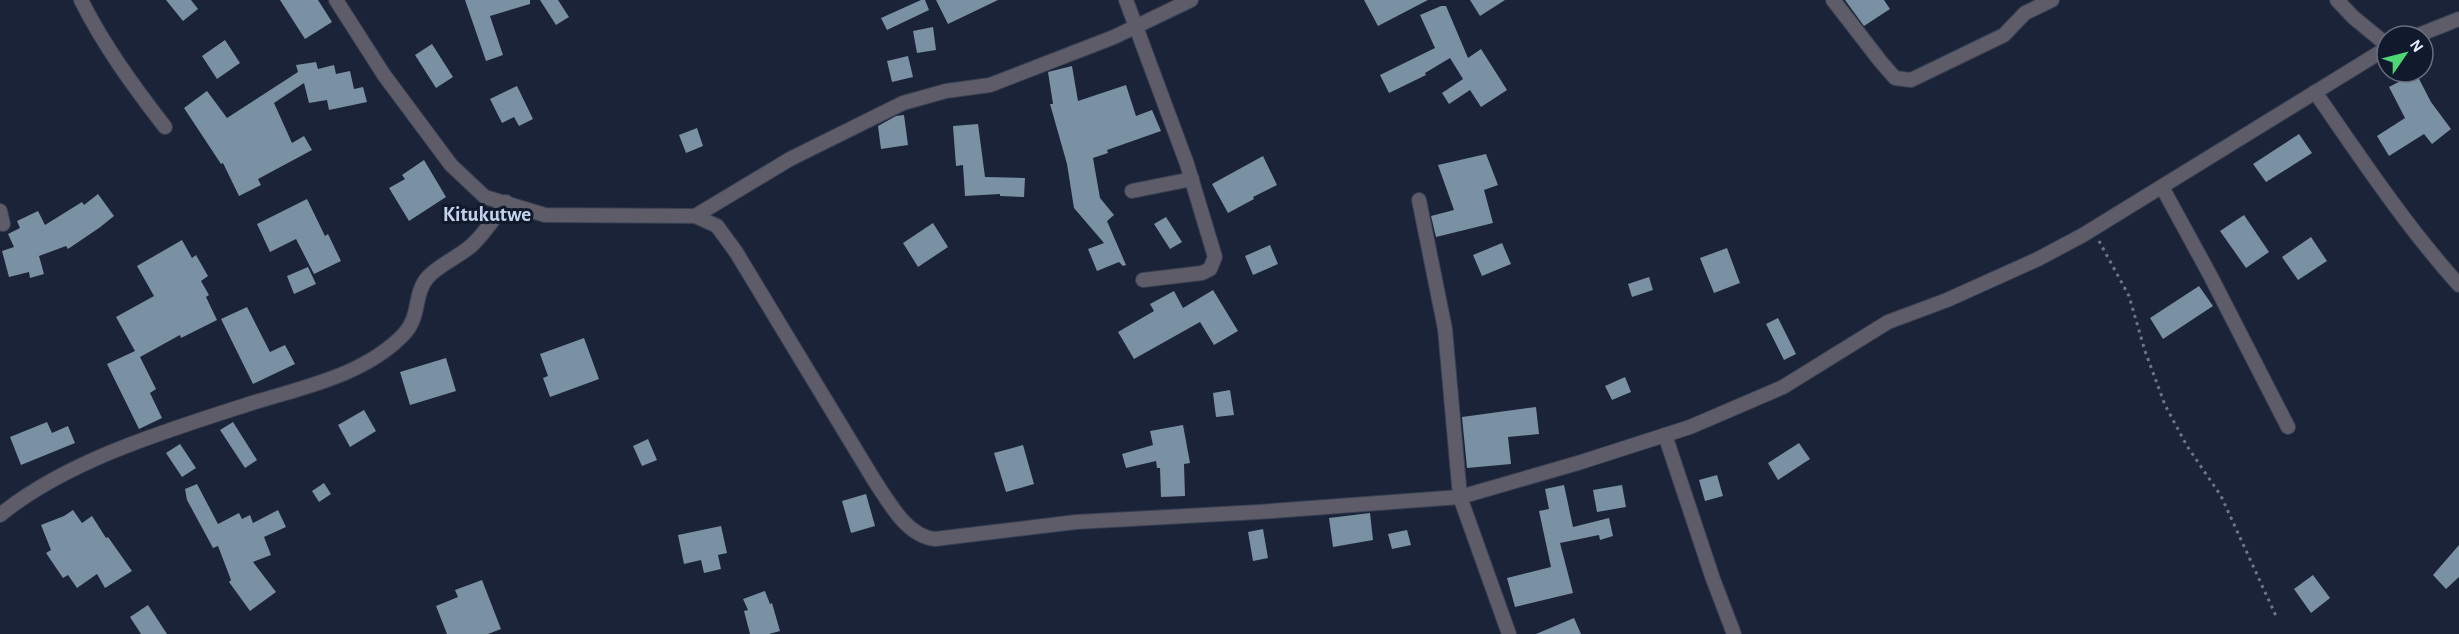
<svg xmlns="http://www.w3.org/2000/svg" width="2459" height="634" viewBox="0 0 2459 634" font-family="'Alegreya Sans',sans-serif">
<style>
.building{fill:#7991a3}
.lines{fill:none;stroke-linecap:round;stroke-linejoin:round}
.street-casing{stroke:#373f52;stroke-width:16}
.path{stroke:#6d7586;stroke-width:3;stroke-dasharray:3 4.5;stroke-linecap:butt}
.street{stroke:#5d5c68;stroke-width:14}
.labels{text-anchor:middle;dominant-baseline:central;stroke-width:6;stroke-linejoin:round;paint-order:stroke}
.quarter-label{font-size:21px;font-weight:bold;fill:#c4d1eb;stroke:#111a2c}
</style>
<rect width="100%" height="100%" fill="#1a2337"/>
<!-- building -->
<g class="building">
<polygon points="166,0 191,0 198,9 183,21"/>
<polygon points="280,0 318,0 332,22 305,39"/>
<polygon points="465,0 530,0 530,4 490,16 503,55 486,61"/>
<polygon points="540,0 558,0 569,17 556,25"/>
<polygon points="921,0 925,0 929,10 887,30 881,18"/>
<polygon points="936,0 998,0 948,24"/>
<polygon points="1364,0 1428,0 1378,26"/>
<polygon points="1470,0 1505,0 1480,16"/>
<polygon points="1845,0 1884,0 1890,9 1864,26"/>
<polygon points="1441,6 1446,6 1468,58 1481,49 1507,90 1481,107 1470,90 1449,104 1442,93 1463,79 1450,58 1425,73 1426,75 1389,93 1380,75 1435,48 1420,15"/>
<polygon points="933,27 936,50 917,53 913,31"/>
<polygon points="225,40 240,63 217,79 202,56"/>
<polygon points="432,44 453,77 436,88 415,55"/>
<polygon points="908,56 913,77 892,82 887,61"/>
<polygon points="316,62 318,69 334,65 336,74 350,71 354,89 363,87 367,102 329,110 327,100 309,103 304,83 274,103 292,143 304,136 312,150 258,179 261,185 239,196 223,163 221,164 184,108 207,91 227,118 298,72 296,65"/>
<polygon points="1072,66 1078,101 1126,85 1136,116 1152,110 1161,131 1107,150 1108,153 1093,158 1100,198 1114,215 1107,221 1126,265 1123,266 1119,262 1097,271 1088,249 1104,243 1074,208 1067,164 1050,104 1053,104 1048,72"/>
<polygon points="2416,73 2431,102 2451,129 2432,144 2424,134 2389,156 2377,136 2405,118 2389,87"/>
<polygon points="517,86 533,119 519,126 514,117 502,123 490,99"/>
<polygon points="904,115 908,145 881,149 878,126 896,116"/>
<polygon points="978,124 985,177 1025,178 1024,197 1000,196 1000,194 965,196 963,165 956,166 953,126"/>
<polygon points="697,128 703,146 686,153 679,135"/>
<polygon points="2299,134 2312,153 2266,182 2253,164"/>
<polygon points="1486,154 1498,185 1484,190 1493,223 1436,237 1431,216 1454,210 1438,165"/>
<polygon points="1263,156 1277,185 1253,197 1254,199 1228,213 1212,184"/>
<polygon points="424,160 446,197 409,221 389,188 405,179 402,175"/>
<polygon points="98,194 114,216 99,228 68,249 66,246 39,256 44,274 30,278 29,272 9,277 2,251 14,247 8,234 20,228 17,221 38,211 45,225 82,202 84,205"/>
<polygon points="307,199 325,236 328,234 341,261 314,274 296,239 270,252 257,224"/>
<polygon points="2244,215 2269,252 2246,268 2220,231"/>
<polygon points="1166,217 1182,242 1170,249 1154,224"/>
<polygon points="933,223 948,247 918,267 903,243"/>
<polygon points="2311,237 2327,261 2298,280 2282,257"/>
<polygon points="182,240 192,258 196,255 208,276 201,281 209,295 206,297 217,320 181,338 180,335 140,357 156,389 150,393 162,418 139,429 107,364 135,351 116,317 154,296 137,266"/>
<polygon points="1502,243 1511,264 1482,276 1473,255"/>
<polygon points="1270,245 1278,264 1253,275 1245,256"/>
<polygon points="1727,248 1740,283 1714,293 1700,258"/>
<polygon points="308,267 316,284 294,294 287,276"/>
<polygon points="1649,277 1653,290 1632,297 1628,284"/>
<polygon points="2199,286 2213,306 2163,339 2150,318"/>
<polygon points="1213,290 1238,331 1214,345 1200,322 1134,359 1118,332 1154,311 1150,304 1174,291 1183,308"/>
<polygon points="247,307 270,352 285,345 295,364 253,384 221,319"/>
<polygon points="1778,318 1796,354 1784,360 1766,324"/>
<polygon points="584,338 599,379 550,397 543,378 548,376 540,354"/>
<polygon points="446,358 456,391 410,405 400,372"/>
<polygon points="1625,377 1631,392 1612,400 1605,386"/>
<polygon points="1230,390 1234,415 1216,417 1213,393"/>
<polygon points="1536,407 1539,434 1508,437 1511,464 1467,468 1462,417"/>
<polygon points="364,410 376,431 350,447 338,425"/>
<polygon points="47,422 52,433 68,426 75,443 21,465 10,437"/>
<polygon points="233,422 257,460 245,468 220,430"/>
<polygon points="1183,425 1190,463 1184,464 1185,496 1161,497 1160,468 1157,468 1156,461 1126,468 1122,454 1153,445 1150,431"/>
<polygon points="648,439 657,460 642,466 633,446"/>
<polygon points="1799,443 1810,459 1778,480 1768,463"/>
<polygon points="180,444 196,468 182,477 166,453"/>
<polygon points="1023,445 1034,484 1006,492 994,453"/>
<polygon points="1717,475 1723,496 1705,501 1699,480"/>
<polygon points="324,483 331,494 319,502 312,491"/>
<polygon points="197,484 218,524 239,513 242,519 250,515 253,523 278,510 286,527 264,537 271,555 253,562 276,592 250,611 229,582 231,580 218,546 213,548 187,500 185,489"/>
<polygon points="1564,485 1573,527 1609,518 1613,536 1600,540 1599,535 1560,543 1573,593 1515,607 1507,578 1551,567 1539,511 1549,509 1545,489"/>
<polygon points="1622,485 1626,507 1597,512 1593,490"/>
<polygon points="866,494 875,526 851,533 842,501"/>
<polygon points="73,510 82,523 92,516 106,538 108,537 132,571 105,588 97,574 77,588 68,575 63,578 46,553 51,550 41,525 64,516"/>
<polygon points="1370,513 1373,540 1333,547 1329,518"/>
<polygon points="721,526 727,553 718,555 721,569 704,573 701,560 684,564 678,535"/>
<polygon points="1263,529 1268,558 1253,561 1248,532"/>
<polygon points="1407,530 1411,545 1392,549 1388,534"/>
<polygon points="2459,545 2459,577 2446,589 2433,575"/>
<polygon points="2313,575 2330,598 2311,613 2294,589"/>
<polygon points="482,580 501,629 488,634 447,634 436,606 458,597 455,590"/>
<polygon points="765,591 770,604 772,603 780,631 769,634 750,634 744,611 748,610 743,599"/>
<polygon points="148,605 167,634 141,634 130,617"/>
<polygon points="1574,618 1581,634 1536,634"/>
</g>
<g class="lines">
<!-- street casing -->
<g class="street-casing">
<g id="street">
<path d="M81,0c23,46 53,87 84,127"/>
<path d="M336,0l48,75 67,90 34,32 60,18 150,1 22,10 19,26 138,228c15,22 32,56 61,59l141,-17 182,-10 202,-15 118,-34 112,-36 93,-40 105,-65 59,-22 91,-41 45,-24 304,-187"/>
<polyline points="1126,0 1187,164 1215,257 1210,269 1202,273 1143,280"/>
<polyline points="1833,0 1881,62 1895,78 1911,80 2004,35 2025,13 2052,0"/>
<polyline points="2337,0 2353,17 2387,45"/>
<polyline points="2416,36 2459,19"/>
<path d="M2315,92c46,66 90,133 144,193"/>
<polyline points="2162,187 2210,275 2288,427"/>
<polyline points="1132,191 1192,179"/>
<polyline points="1419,200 1445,329 1460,497 1509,634"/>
<polyline points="0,211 3,224"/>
<polyline points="695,216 790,159 903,103 946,91 990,85 1114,37 1191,0"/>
<polyline points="1665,435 1713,579 1734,634"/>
<path d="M0,515c69,-56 169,-85 252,-112 52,-16 113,-28 152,-69 17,-18 9,-40 24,-57 12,-13 31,-20 44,-32 13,-12 23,-28 34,-43"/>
</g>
</g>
<!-- path -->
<polyline class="path" points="2099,241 2129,296 2145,351 2165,405 2187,446 2221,496 2276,616"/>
<!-- street -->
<use href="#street" class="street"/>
</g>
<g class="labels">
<!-- quarter labels -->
<g class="quarter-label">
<text x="487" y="214">Kitukutwe</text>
</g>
</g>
<!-- north arrow -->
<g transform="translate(2405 54) rotate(55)"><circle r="28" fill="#111a2c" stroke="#676f7f" stroke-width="1.5"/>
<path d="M0-4.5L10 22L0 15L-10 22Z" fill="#4ed675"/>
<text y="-9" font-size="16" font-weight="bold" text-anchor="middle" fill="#e7eefb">N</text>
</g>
</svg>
